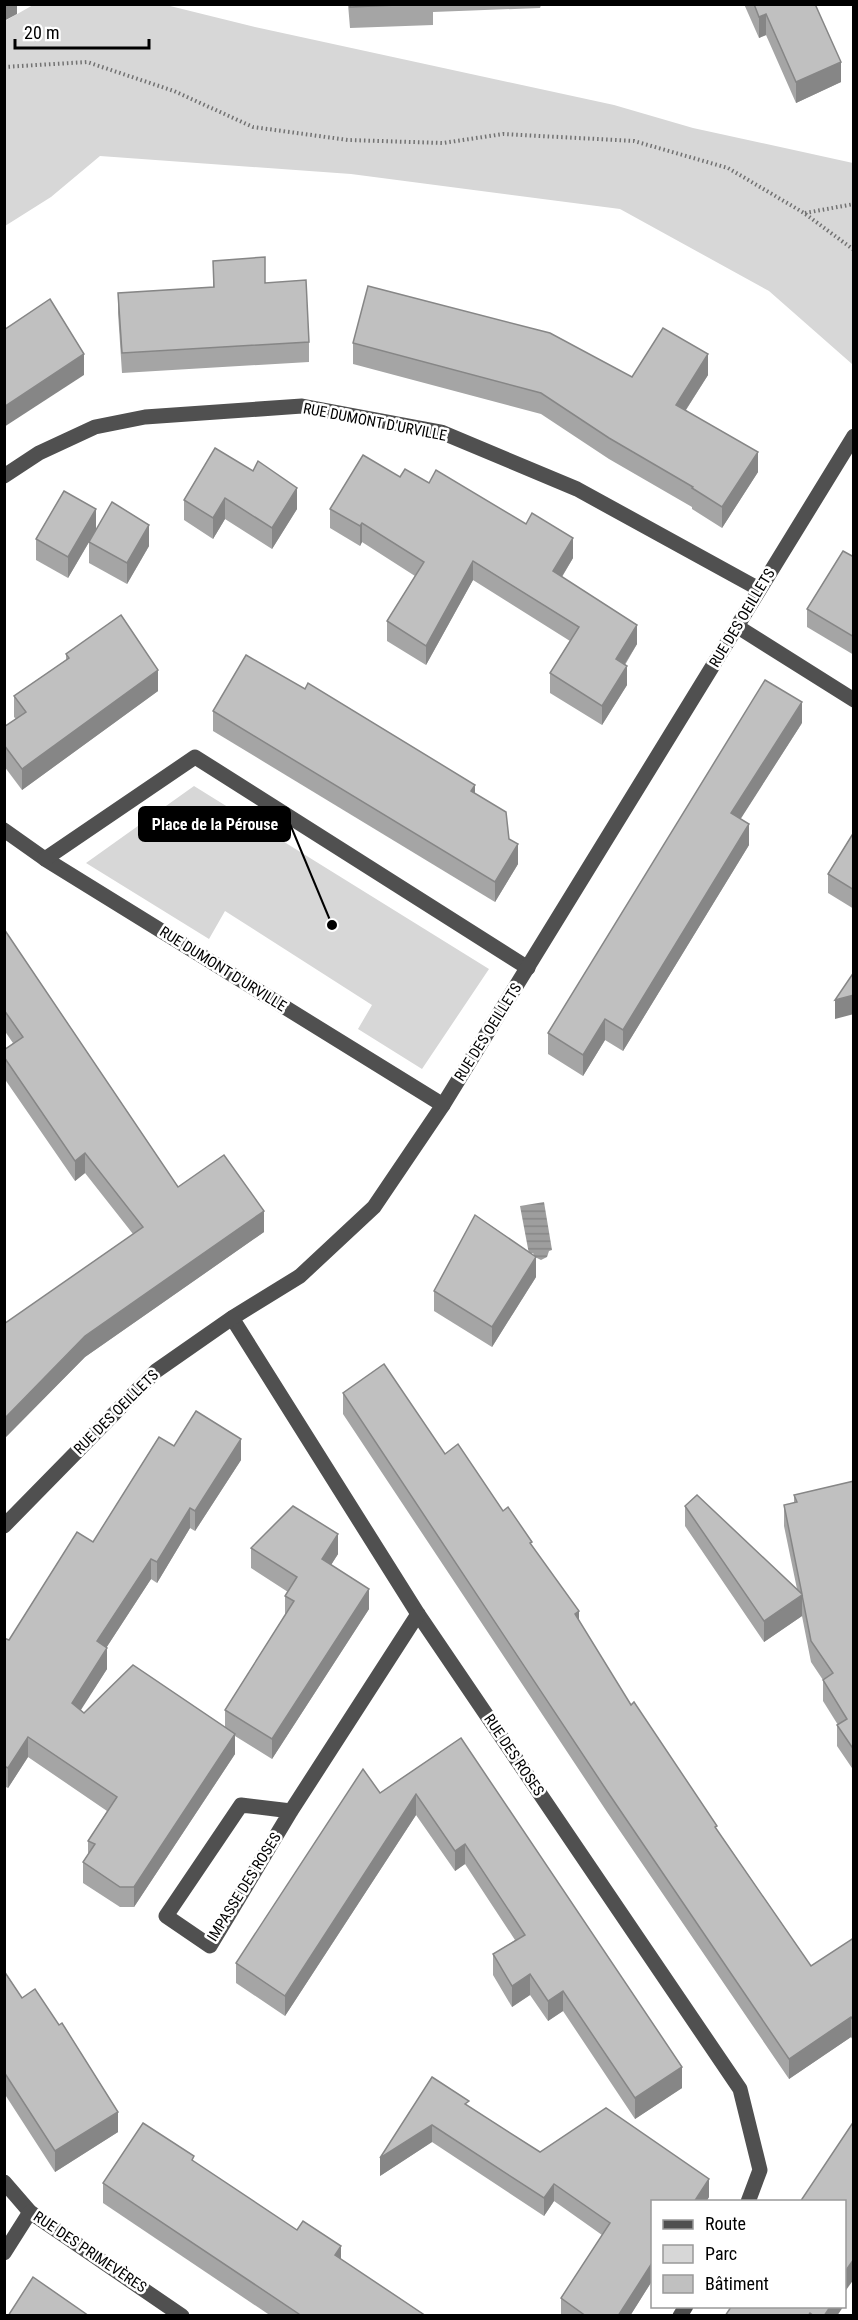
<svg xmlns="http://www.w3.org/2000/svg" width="858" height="2320" viewBox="0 0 858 2320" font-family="'Roboto Condensed',sans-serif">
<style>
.green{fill:#d7d7d7}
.water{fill:url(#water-rules)}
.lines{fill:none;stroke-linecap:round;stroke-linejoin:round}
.path{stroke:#727272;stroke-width:4;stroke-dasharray:1.5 3;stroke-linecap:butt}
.minor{stroke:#505050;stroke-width:15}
.wall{fill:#a5a5a5}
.shaded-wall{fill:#868686}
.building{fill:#c0c0c0;stroke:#868686;stroke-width:1.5}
.labels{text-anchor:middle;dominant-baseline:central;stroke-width:5;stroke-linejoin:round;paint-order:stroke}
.street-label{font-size:15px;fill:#000;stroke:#fff}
.leader{fill:none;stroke:#000;stroke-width:2}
.callout-dot{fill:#000;stroke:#fff;stroke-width:2}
.callout{fill:#000;stroke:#000;stroke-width:2}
.callout-label{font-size:16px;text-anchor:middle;font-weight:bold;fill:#fff}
</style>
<defs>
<pattern id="water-rules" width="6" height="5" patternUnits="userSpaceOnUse" patternTransform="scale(1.5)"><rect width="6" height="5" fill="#9e9e9e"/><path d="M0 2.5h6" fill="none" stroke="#868686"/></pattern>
</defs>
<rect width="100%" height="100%" fill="#fff"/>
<!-- green -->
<g class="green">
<polygon points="33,5 166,5 255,27 614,105 693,128 853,163 853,361 852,364 769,291 620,209 351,174 100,156 51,197 5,226 5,21"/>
<polygon points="194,786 489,969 422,1069 358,1029 372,1005 225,911 209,939 86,863"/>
</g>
<!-- water -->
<polygon class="water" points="544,1202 552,1250 549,1251 547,1257 541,1260 535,1257 533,1253 529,1254 520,1206"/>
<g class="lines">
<!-- path -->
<g class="path">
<polyline points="4,67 87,62 174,91 253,127 348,140 443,143 503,134 634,141 728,168 804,213 854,250"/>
<polyline points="805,213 854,204"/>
</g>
<!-- minor -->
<g class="minor">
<polyline points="4,476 39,453 95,427 145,417 302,406 441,432 577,489 759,589"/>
<polyline points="738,627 854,700"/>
<polyline points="4,830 45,859 443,1105"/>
<polyline points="45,859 195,757 528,968"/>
<polyline points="232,1318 418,1614 740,2089 760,2170 748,2202"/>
<polyline points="4,1526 156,1371 232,1318 300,1276 374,1207 443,1105 854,436"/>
<polyline points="291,1811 241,1805 166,1916 210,1946 291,1811 418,1614"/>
<polyline points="4,2182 30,2212 182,2316"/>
<polyline points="4,2253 30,2212"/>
<polyline points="680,2316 686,2306"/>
</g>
</g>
<!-- wall -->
<g class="wall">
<polygon points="348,4 552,4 541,5 540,8 433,12 433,25 350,28"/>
<polygon points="744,4 815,4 841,82 796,103 766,35 759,38"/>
<polygon points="213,261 265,283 309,342 309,362 122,373 118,313 118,293 213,287"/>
<polygon points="353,343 632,377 708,375 686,410 758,472 722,528 692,509 692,507 609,459 541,414 353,364"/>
<polygon points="215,448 297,509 272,549 225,519 213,539 184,520 184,500"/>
<polygon points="400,477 429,483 573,558 562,577 637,644 625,665 627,685 602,725 550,693 550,673 570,641 473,580 426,665 387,641 387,621 415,576 362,542 360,546 330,528 330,509"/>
<polygon points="96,530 68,578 36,560 36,539"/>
<polygon points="89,542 149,546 127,584 89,563"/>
<polygon points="854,557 854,655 807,627 807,609"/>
<polygon points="66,654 158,691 22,790 4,766 4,727 16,719 14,717 14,696 66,660"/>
<polygon points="213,711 475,793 509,839 518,864 495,902 213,731"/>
<polygon points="802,723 740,819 749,845 623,1051 605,1040 583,1076 548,1054 548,1033"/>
<polygon points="854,832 854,909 828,893 828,874"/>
<polygon points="4,929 178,1187 264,1232 85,1357 4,1439 4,1324 133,1234 85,1173 75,1181 4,1078 4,1050 13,1043 4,1030"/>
<polygon points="536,1277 492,1347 434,1311 434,1291"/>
<polygon points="343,1393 445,1454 503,1511 532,1546 631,1705 811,1966 854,1940 854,2042 851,2037 789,2079 607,1812 343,1414"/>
<polygon points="174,1446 241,1460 195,1531 190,1528 157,1583 151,1579 106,1648 107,1669 80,1710 84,1713 225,1727 225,1710 285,1615 285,1596 288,1592 251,1568 251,1548 338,1554 331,1565 369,1609 272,1759 235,1736 235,1754 134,1907 120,1907 83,1883 83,1862 88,1855 88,1841 107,1811 28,1757 8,1788 4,1786 4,1638 9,1640"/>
<polygon points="854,1481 854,1771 837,1746 837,1725 838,1725 823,1701 823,1680 811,1662 802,1616 764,1642 685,1526 685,1506 797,1589 784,1526 784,1505 794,1503 794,1495"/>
<polygon points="461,1738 682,2088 635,2119 563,2011 548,2021 530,1995 512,2007 493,1975 493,1954 515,1940 465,1864 455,1871 416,1815 285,2016 236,1983 236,1963 380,1793"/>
<polygon points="4,1971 22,1998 118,2132 55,2172 4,2093"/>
<polygon points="432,2077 469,2107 540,2152 709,2197 706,2202 652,2202 652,2281 630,2316 561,2316 561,2298 602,2235 554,2201 544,2216 432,2142 380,2176"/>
<polygon points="194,2162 402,2300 426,2316 271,2316 103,2203 103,2183"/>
</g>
<!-- shaded-wall -->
<g class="shaded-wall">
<polygon points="4,4 17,4 17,14 4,21"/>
<polygon points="766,14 766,35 759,38 759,17"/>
<polygon points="841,62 841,82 796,103 796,82"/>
<polygon points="84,354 84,375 4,427 4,407"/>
<polygon points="708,354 708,375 676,425 676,405"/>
<polygon points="758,452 758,472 722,528 722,507"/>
<polygon points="297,488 297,509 272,549 272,528"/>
<polygon points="225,498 225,519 213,539 213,518"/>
<polygon points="96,509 96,530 68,578 68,557"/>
<polygon points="362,523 362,542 360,546 360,526"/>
<polygon points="149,525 149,546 127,584 127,563"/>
<polygon points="573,538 573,558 553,591 553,571"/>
<polygon points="473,561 473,580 426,665 426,646"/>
<polygon points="637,625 637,644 616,678 616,659"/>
<polygon points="627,666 627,685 602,725 602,706"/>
<polygon points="158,670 158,691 22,790 22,769"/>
<polygon points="802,702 802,723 731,834 731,813"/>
<polygon points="475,785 475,805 471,791"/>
<polygon points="749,824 749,845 623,1051 623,1030"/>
<polygon points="518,844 518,864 495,902 495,882"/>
<polygon points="854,995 854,1014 835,1019 835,1000"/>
<polygon points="605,1019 605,1040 583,1076 583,1055"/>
<polygon points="85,1153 85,1173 75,1181 75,1161"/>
<polygon points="264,1211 264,1232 85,1357 4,1439 4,1419 85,1336"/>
<polygon points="536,1257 536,1277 492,1347 492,1327"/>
<polygon points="241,1439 241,1460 195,1531 195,1511"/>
<polygon points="190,1508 190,1528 157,1583 157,1562"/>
<polygon points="338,1534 338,1554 322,1579 322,1559"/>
<polygon points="151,1559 151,1579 97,1662 97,1641"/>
<polygon points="369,1589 369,1609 272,1759 272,1739"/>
<polygon points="802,1595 802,1616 764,1642 764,1621"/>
<polygon points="579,1611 579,1632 575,1614"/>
<polygon points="107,1648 107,1669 72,1724 72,1703"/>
<polygon points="235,1734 235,1754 134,1907 134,1887"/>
<polygon points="28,1737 28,1757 8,1788 8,1768"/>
<polygon points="416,1794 416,1815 285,2016 285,1996"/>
<polygon points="465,1844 465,1864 455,1871 455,1851"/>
<polygon points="530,1974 530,1995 512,2007 512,1986"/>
<polygon points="563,1991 563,2011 548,2021 548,2001"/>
<polygon points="851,2017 851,2037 789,2079 789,2059"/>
<polygon points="682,2067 682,2088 635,2119 635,2098"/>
<polygon points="118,2112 118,2132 55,2172 55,2151"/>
<polygon points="432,2125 432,2142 380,2176 380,2158"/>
<polygon points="709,2179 709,2197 706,2202 694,2202"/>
<polygon points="554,2184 554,2201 544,2216 544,2198"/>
<polygon points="341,2246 341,2266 335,2255"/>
<polygon points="854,2259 854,2279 844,2293 844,2273"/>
<polygon points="652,2263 652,2281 630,2316 618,2316"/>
<polygon points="830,2307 843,2307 837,2316 824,2316"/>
</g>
<!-- building -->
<g class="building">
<polygon points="350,4 423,4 350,7"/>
<polygon points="754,4 815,4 841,62 796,82 766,14 759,17"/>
<polygon points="265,257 265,283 306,280 309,342 122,353 118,293 214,287 213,261"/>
<polygon points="368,286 550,333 632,377 663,328 708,354 676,405 758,452 722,507 692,488 693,487 609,438 541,393 353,343"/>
<polygon points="50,299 84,354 4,407 4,330"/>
<polygon points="215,448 253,471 258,461 297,488 272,528 225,498 213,518 184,500"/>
<polygon points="363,455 400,477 405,469 429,483 436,470 526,524 532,513 573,538 553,571 637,625 616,659 627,666 602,706 550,673 579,627 473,561 426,646 387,621 424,562 362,523 360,526 330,509"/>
<polygon points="64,491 96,509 68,557 36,539"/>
<polygon points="112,502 149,525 127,563 89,542"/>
<polygon points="843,551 854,557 854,637 807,609"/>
<polygon points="121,615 158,670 22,769 4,745 4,727 26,712 14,696 69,658 66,654"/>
<polygon points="246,655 305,689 308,683 475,785 471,791 506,812 509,839 518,844 495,882 213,711"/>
<polygon points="765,680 802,702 731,813 749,824 623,1030 605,1019 583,1055 548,1033"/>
<polygon points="854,832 854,890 828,874"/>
<polygon points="4,929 178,1187 224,1155 264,1211 85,1336 4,1419 4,1324 143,1227 85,1153 75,1161 4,1057 4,1050 23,1037 4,1010"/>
<polygon points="854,972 854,995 835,1000"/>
<polygon points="475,1215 536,1257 492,1327 434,1291"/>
<polygon points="384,1364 445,1454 458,1444 503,1511 508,1507 532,1542 530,1543 579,1611 575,1614 631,1705 634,1702 717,1826 715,1827 811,1966 852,1939 854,1940 854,2021 851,2017 789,2059 607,1791 343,1393"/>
<polygon points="196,1411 241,1439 195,1511 190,1508 157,1562 151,1559 97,1641 107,1648 72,1703 84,1713 133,1665 235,1734 134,1887 120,1887 83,1862 95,1844 88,1841 117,1797 28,1737 8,1768 4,1766 4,1638 9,1640 77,1532 93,1542 159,1437 174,1446"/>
<polygon points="854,1481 854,1750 837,1725 847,1719 823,1680 833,1673 811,1641 802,1595 764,1621 685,1506 697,1495 802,1594 784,1505 797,1502 794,1495"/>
<polygon points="293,1506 338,1534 322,1559 369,1589 272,1739 225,1710 294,1601 285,1596 297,1577 251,1548"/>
<polygon points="461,1738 682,2067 635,2098 563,1991 548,2001 530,1974 512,1986 493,1954 525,1935 465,1844 455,1851 416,1794 285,1996 236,1963 363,1769 380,1793"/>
<polygon points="4,1971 22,1998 35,1989 59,2025 62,2023 118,2112 55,2151 4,2072"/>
<polygon points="432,2077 469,2101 465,2104 540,2152 606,2108 709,2179 694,2202 652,2202 652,2263 618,2316 586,2316 561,2298 610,2223 554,2184 544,2198 432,2125 380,2158"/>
<polygon points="854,2121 854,2259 844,2273 844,2202 800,2202"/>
<polygon points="143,2123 194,2156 192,2160 297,2230 303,2221 341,2246 335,2255 426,2316 302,2316 103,2183"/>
<polygon points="33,2277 89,2316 8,2316"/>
<polygon points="731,2307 830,2307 824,2316 814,2316 810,2313 808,2316 725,2316"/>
</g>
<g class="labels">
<!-- street labels -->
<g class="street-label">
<text transform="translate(375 422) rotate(11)">RUE DUMONT D'URVILLE</text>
<text transform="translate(742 618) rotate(-59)">RUE DES OEILLETS</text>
<text transform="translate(223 969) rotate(32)">RUE DUMONT D'URVILLE</text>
<text transform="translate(488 1032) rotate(-58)">RUE DES OEILLETS</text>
<text transform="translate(116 1412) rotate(-45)">RUE DES OEILLETS</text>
<text transform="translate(514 1755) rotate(56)">RUE DES ROSES</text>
<text transform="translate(244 1887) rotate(-58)">IMPASSE DES ROSES</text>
<text transform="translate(90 2252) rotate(34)">RUE DES PRIMEVÈRES</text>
</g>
</g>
<!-- callouts -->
<path class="leader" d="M332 925L290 824"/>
<circle class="callout-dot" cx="332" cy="925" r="6"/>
<rect class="callout" x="139" y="807" width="151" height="34" rx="6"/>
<g class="callout-label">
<text x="215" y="830">Place de la Pérouse</text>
</g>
<!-- border -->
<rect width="858" height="2320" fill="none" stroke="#000000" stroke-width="12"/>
<!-- legend -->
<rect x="651" y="2200" width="195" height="108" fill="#ffffff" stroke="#999999" stroke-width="1.5"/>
<rect x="663" y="2220" width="30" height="9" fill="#505050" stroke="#999999" stroke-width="1.5"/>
<text x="705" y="2230" font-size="18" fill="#000000">Route</text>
<rect x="663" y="2245" width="30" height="18" fill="#d7d7d7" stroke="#999999" stroke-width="1.5"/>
<text x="705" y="2260" font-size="18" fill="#000000">Parc</text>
<rect x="663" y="2275" width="30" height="18" fill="#c0c0c0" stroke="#999999" stroke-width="1.5"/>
<text x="705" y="2290" font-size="18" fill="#000000">Bâtiment</text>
<!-- scale -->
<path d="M15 39v9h134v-9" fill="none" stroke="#000000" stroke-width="3"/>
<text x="24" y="39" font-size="18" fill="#000000" stroke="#ffffff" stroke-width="4.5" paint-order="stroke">20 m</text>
</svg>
